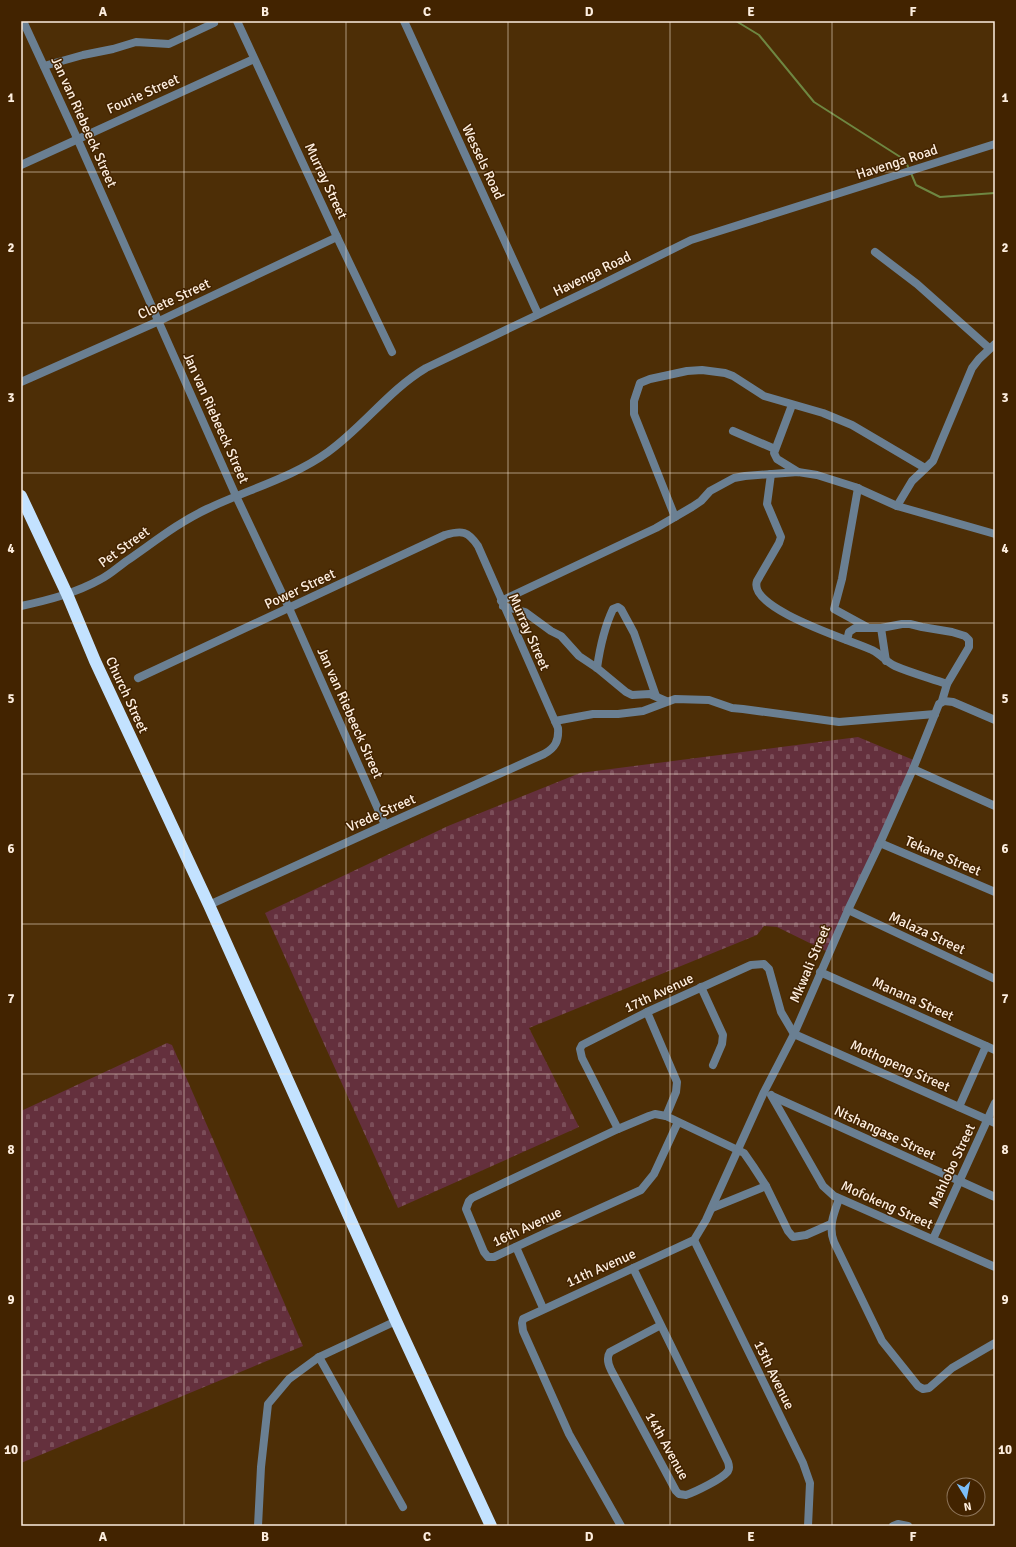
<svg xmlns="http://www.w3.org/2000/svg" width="1016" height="1547" viewBox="0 0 1016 1547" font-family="Signika,sans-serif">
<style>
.cemetery{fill:url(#cemetery-stones)}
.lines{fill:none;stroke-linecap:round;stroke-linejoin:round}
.stream{stroke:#6e8742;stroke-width:2}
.street{stroke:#6a7f92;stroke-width:8}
.highway{stroke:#c3e2ff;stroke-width:12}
.grid{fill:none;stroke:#fdeedf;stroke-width:1;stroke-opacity:0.55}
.labels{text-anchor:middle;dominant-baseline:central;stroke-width:3;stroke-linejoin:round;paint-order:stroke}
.street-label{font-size:14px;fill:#fdeedf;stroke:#422300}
.neatline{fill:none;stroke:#fdeedf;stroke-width:1.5}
.grid-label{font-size:13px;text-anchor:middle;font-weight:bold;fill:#fdeedf}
</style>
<defs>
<pattern id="cemetery-stones" width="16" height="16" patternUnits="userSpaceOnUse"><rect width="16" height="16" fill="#64303d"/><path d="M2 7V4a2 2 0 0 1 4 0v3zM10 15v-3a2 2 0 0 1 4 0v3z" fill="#7b4e59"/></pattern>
</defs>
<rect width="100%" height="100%" fill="#4d2e06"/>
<!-- cemetery -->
<g class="cemetery">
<polygon points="858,737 916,761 832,954 777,927 764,926 757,935 529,1028 579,1127 398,1208 265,913 448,826 580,773"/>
<polygon points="167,1043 172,1045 303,1346 21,1463 21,1111"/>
</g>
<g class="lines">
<!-- stream -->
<g class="stream">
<polyline points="736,21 759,35 814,102 905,160 909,169"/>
<polyline points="911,173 916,185 940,197 995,193"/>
</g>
<!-- street -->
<g class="street">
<polyline points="23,21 77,138 236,496 289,608 385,825"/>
<polyline points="237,21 337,237 392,352"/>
<polyline points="404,21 538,314"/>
<polyline points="44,66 83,55 113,49 136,42 169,44 214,23"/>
<polyline points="21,165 254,59"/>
<polyline points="875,252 917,284 989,348"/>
<polyline points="21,382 159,321 337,237"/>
<polyline points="792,405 774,453 777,459 798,472"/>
<polyline points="733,431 775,449"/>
<path d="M771,474l-4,30 14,33 -2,6 -22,38c-10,28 96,60 115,69 9,4 14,12 23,16 16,7 35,12 52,18"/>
<polyline points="858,488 842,579 834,609 867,627"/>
<polyline points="897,506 912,481 933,461 972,368 979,359 995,344"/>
<polyline points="675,517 634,414 634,401 640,383 650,379 687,371 702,370 725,373 733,376 764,396 823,413 852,425 925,468"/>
<polyline points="501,601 656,528 692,507 701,501 710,491 734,478 745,476 798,472 817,475 855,487 897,506 995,534"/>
<path d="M21,606c28,-6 55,-13 80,-27 10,-5 18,-13 27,-19 26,-18 51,-38 79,-51 39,-19 85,-31 121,-57 35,-25 61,-62 98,-84l172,-82 93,-46 304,-96"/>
<polyline points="503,606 525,612 551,631 561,636 579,656 597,668 626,692 632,695 650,694 666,701"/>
<polyline points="881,628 886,661"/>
<polyline points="847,640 849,632 855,628 881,628 902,624 910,624 922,627 952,632 965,636 969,640 969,647 947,684 942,701"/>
<path d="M597,668c3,-21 7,-40 16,-59l5,-2 3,2 13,24 22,63"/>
<path d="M138,678l307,-143c17,-5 23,-4 33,11l80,182c1,13 -3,20 -14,26l-159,71 -176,80"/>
<polyline points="555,721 593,714 618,714 643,711 675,699 709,700 732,708 743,709 839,722 935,714"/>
<polyline points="913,769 995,806"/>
<polyline points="880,843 995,892"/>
<polyline points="848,910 995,979"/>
<polyline points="820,972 995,1050"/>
<polyline points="701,987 723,1035 722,1044 713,1065"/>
<polyline points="647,1012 677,1082 676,1092 666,1116"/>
<polyline points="771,1095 823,1186 834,1196 995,1267"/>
<polyline points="772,1096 995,1197"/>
<polyline points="959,1107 986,1046"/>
<polyline points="678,1122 654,1174 641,1190 550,1231 494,1257 488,1257 484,1252 466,1209 469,1201 472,1198 618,1129 649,1116 655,1114 666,1116 744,1153 753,1166 766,1186 788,1231 793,1237 806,1235 831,1224"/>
<polyline points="618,1129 582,1058 580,1049 582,1045 647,1012 751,965 764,964 769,969 781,1012 794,1034 995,1123"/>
<path d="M839,1199c-5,14 -11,28 -5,43l48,99 36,45 5,3 6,-1 23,-20 43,-25"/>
<polyline points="712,1208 766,1186"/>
<polyline points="933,1239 995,1103"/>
<polyline points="694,1240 803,1463 810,1483 808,1526"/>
<polyline points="516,1247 543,1308"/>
<path d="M633,1268l95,194c1,3 2,6 0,9 -4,7 -33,21 -42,24l-7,-1 -3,-3 -65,-121c-3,-6 -5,-12 -1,-18l51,-27"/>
<polyline points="319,1357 403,1507"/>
<polyline points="258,1526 261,1467 268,1404 289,1379 319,1357 396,1321"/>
<polyline points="621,1526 569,1434 523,1331 522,1323 523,1319 694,1240 706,1220 764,1092 794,1034 848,910 880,843 913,769 939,704 944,701 953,702 995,720"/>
<polyline points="893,1526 898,1524 908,1526"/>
</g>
<!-- highway -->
<polyline class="highway" points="21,496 67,594 95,661 209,905 396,1321 491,1526"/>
</g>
<!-- grid -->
<path class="grid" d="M184,21v1505M346,21v1505M508,21v1505M670,21v1505M832,21v1505M21,172h974M21,323h974M21,473h974M21,623h974M21,774h974M21,924h974M21,1074h974M21,1224h974M21,1375h974"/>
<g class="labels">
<!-- street labels -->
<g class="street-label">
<text transform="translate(143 94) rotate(-24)">Fourie Street</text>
<text transform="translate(84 122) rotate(66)">Jan van Riebeeck Street</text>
<text transform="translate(483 162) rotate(65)">Wessels Road</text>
<text transform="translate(897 162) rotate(-18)">Havenga Road</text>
<text transform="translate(326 181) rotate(65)">Murray Street</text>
<text transform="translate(592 274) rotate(-26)">Havenga Road</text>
<text transform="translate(174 299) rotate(-25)">Cloete Street</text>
<text transform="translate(216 418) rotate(66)">Jan van Riebeeck Street</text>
<text transform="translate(124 547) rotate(-36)">Pet Street</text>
<text transform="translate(300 589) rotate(-25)">Power Street</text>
<text transform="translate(529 632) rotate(66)">Murray Street</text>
<text transform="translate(127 695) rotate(65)">Church Street</text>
<text transform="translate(350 713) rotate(66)">Jan van Riebeeck Street</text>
<text transform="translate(381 813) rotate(-24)">Vrede Street</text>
<text transform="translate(943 856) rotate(23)">Tekane Street</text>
<text transform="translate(927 933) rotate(25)">Malaza Street</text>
<text transform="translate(810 964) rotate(-67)">Mkwali Street</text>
<text transform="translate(659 993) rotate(-25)">17th Avenue</text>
<text transform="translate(913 999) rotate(24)">Manana Street</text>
<text transform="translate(900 1066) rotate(24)">Mothopeng Street</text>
<text transform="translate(885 1133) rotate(25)">Ntshangase Street</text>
<text transform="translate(952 1166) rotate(-65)">Mahlobo Street</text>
<text transform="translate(887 1205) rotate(24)">Mofokeng Street</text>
<text transform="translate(527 1227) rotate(-25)">16th Avenue</text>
<text transform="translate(601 1268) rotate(-24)">11th Avenue</text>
<text transform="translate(774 1375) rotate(64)">13th Avenue</text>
<text transform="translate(667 1446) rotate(61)">14th Avenue</text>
</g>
</g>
<!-- border -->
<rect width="1016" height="1547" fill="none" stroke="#422300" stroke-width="44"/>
<!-- north arrow -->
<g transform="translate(966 1497) rotate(170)"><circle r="19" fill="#422300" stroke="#8d7459"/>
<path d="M0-3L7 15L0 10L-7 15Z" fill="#7bbef8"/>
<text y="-6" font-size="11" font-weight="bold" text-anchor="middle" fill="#fdeedf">N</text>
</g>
<rect x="22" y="22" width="972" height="1503" class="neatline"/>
<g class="grid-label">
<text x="103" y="16">A</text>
<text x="265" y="16">B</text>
<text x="427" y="16">C</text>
<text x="589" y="16">D</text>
<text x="751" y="16">E</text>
<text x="913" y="16">F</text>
<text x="11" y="102">1</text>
<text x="1005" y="102">1</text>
<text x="11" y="252">2</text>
<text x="1005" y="252">2</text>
<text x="11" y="402">3</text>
<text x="1005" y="402">3</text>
<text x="11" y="553">4</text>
<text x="1005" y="553">4</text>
<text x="11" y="703">5</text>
<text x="1005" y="703">5</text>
<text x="11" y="853">6</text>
<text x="1005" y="853">6</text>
<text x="11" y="1003">7</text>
<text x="1005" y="1003">7</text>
<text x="11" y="1154">8</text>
<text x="1005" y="1154">8</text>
<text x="11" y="1304">9</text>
<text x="1005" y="1304">9</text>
<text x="11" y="1454">10</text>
<text x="1005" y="1454">10</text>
<text x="103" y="1541">A</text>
<text x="265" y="1541">B</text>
<text x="427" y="1541">C</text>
<text x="589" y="1541">D</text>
<text x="751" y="1541">E</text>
<text x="913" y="1541">F</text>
</g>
</svg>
